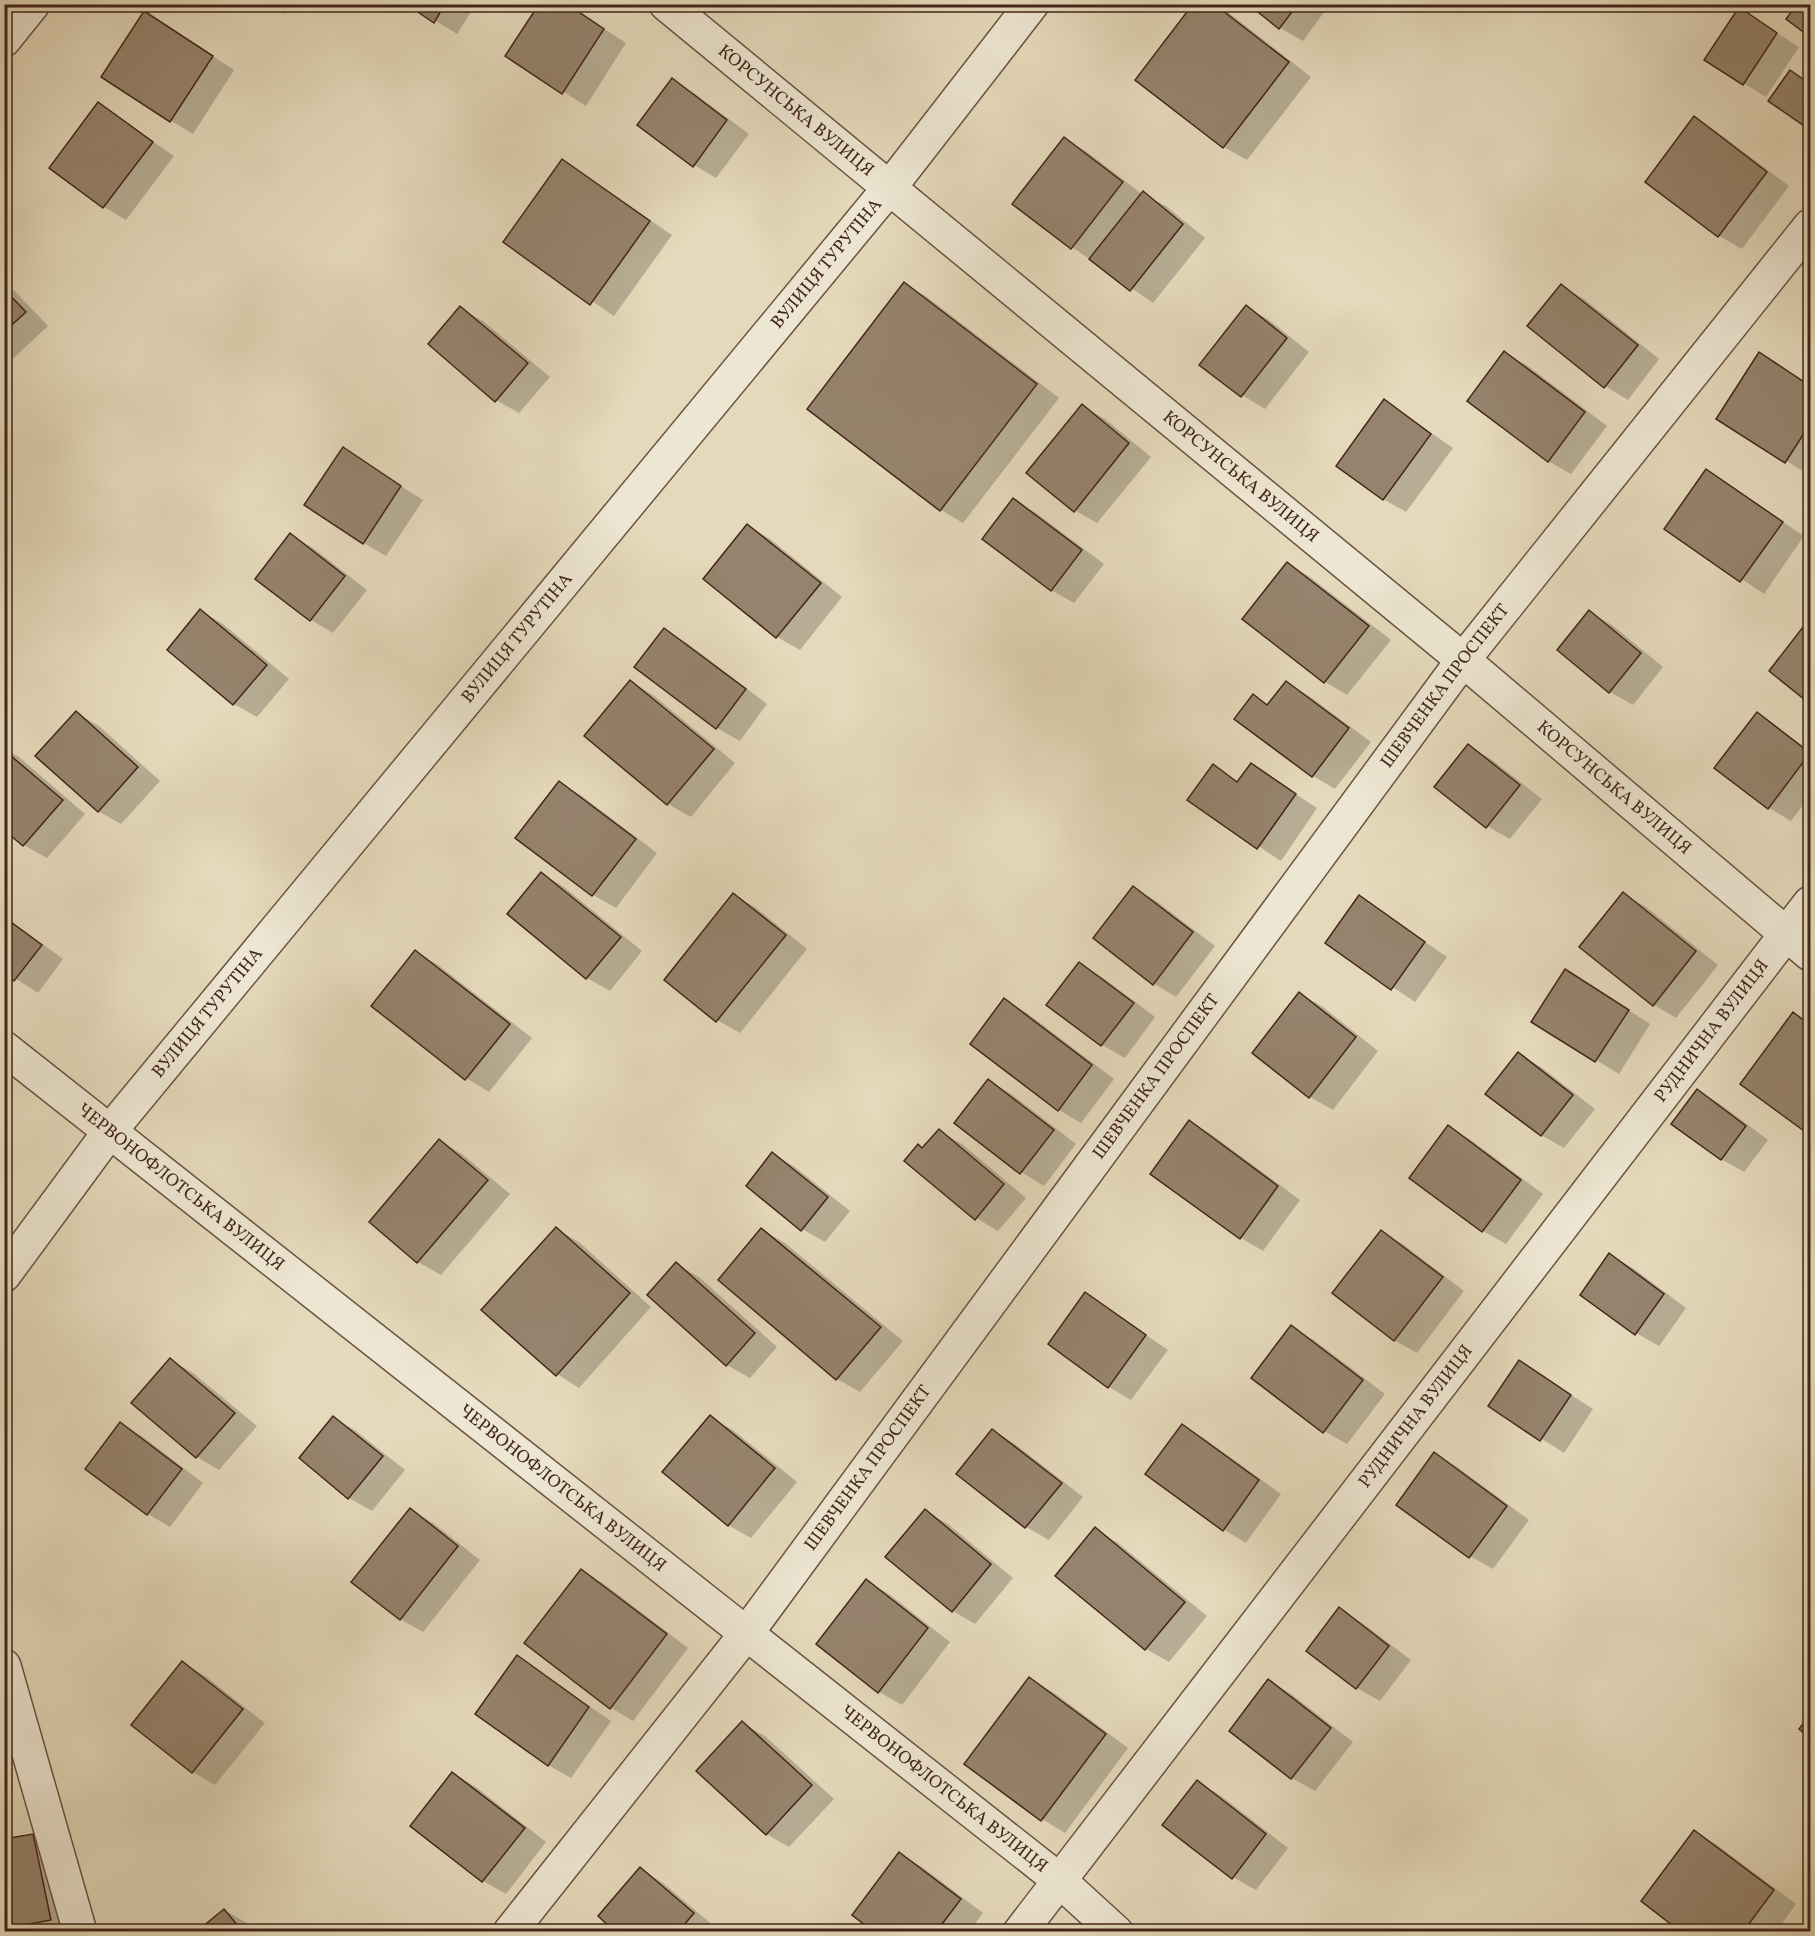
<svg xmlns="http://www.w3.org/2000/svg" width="1815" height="1936" viewBox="0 0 1815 1936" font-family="Vollkorn,serif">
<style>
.shadow{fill:#0003}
.building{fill:#96836d;stroke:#42261a;stroke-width:1.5}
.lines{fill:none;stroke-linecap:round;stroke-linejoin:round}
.minor-casing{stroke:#6a5342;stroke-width:36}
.minor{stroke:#ede6d2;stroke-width:33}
.labels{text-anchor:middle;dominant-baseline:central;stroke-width:4.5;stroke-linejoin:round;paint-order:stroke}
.street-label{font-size:18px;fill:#42261a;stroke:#ede6d2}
</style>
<rect width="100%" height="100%" fill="#e4d9ba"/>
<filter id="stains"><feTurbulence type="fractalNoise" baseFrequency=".00333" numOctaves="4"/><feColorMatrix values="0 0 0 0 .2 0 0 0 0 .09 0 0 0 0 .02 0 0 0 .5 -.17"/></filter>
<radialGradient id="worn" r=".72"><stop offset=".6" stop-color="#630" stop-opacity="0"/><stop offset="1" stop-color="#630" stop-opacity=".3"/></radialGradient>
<!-- shadow -->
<g class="shadow">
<polygon points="269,4 291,4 285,14"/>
<polygon points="408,4 476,4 457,34"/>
<polygon points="566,4 626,43 586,106 507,56"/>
<polygon points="1195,4 1216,4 1224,9 1311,77 1247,160 1224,147 1137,80"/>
<polygon points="1250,4 1330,4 1303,41 1280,28"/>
<polygon points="1739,9 1799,47 1766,97 1706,60"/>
<polygon points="167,26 234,70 193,134 170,120"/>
<polygon points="1790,72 1810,84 1810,128 1770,101"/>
<polygon points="672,80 695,94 749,134 716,178 694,165"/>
<polygon points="98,104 174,156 126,220 104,207"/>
<polygon points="1694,118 1717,132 1789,186 1742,249 1719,236 1647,182"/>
<polygon points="1064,139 1087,152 1142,194 1166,206 1205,238 1153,303 1072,247"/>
<polygon points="563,161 672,235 614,316 505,242"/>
<polygon points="4,280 48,326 4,367"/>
<polygon points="905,284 927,297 1059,398 963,523 941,510"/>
<polygon points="1561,286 1584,299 1659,359 1628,400 1605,386"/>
<polygon points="1246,307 1269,320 1309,352 1265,409 1242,395"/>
<polygon points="460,308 483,321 550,377 519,413 496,400"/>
<polygon points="1505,353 1528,366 1607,426 1571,474 1548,461"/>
<polygon points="1760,354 1810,386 1809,475 1718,418"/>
<polygon points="1385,401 1453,448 1406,512 1383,499"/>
<polygon points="1082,406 1105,419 1151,457 1097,523 1074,510"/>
<polygon points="343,449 423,500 386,556 364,543"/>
<polygon points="1706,471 1804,536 1764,594 1666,528"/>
<polygon points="1013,500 1036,513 1104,564 1074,603 1051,590"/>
<polygon points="748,526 770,539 842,597 800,650 777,637 705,578"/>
<polygon points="290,535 313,548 367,590 333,633 311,620"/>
<polygon points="1287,564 1310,577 1391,640 1347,695 1325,682"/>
<polygon points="201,611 223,624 289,679 257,717 234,704 169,649"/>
<polygon points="1589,612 1612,625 1663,667 1633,705 1610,692 1559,649"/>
<polygon points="1810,621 1810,702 1771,671"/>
<polygon points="664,630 687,643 767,704 740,741 717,728"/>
<polygon points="630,681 653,695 735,763 691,817 668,804 586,736"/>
<polygon points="1286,682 1309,696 1371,742 1335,789 1313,776 1253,696 1269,705"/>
<polygon points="76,713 99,726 160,781 121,824 98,811"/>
<polygon points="1757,714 1810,751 1810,796 1791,821 1769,808"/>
<polygon points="1468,746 1491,759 1542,799 1510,839 1487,826"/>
<polygon points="4,749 19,757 85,814 47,858 24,845 4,828"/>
<polygon points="1251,765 1317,808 1281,861 1189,800 1213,766 1239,782"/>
<polygon points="559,783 582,796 657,853 616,908 593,895 518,838"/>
<polygon points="542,874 564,887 642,951 610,991 587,978 509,914"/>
<polygon points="1133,888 1156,901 1215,946 1176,997 1153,983"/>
<polygon points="1623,894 1646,907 1718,965 1676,1018 1654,1005"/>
<polygon points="734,895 756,908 807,949 740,1033 717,1020"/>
<polygon points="1360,897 1447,957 1415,1002 1327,943"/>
<polygon points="4,916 63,959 38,993 4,971"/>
<polygon points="416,952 438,965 532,1038 489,1092 466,1078 373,1005"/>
<polygon points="1079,963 1102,977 1155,1017 1125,1058 1102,1045 1048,1004"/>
<polygon points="1588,984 1650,1024 1619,1074 1533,1021"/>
<polygon points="1300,994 1323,1007 1378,1051 1333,1110 1310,1097 1254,1052"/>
<polygon points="1004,1000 1027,1013 1114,1079 1081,1123 1059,1110"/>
<polygon points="1794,1014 1810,1024 1810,1133 1804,1130"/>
<polygon points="1518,1054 1541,1067 1595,1109 1564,1148 1541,1135"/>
<polygon points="989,1081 1011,1094 1076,1144 1044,1186 1021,1172"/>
<polygon points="1698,1091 1720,1104 1768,1140 1744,1172 1721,1159"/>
<polygon points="1189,1122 1212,1135 1300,1200 1263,1251 1241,1238"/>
<polygon points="1449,1127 1471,1140 1543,1194 1506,1244 1483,1231 1411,1178"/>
<polygon points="939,1131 962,1144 1026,1198 998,1231 976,1218 924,1149"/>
<polygon points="439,1141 462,1154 510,1194 441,1275 418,1262 371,1222"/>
<polygon points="773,1154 795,1167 850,1211 825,1242 802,1229"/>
<polygon points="556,1229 579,1242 651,1307 579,1388 557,1374"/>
<polygon points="762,1230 785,1243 903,1341 860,1392 837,1379 720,1280"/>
<polygon points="1382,1232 1404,1245 1464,1291 1417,1353 1394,1340"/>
<polygon points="1610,1255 1633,1268 1686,1308 1659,1346 1636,1333"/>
<polygon points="676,1264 699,1277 777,1347 750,1378 727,1365 649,1295"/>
<polygon points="1086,1294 1168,1350 1131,1400 1109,1387"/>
<polygon points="1291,1327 1314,1340 1385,1394 1347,1444 1324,1431"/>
<polygon points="171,1360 193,1373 257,1426 219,1470 197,1457"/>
<polygon points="1520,1362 1593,1409 1564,1453 1490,1406"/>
<polygon points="710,1417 733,1430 797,1482 751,1538 728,1525"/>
<polygon points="334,1418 356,1431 405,1470 372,1511 349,1498 301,1458"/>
<polygon points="120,1424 143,1437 203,1483 170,1527 148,1514"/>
<polygon points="1183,1426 1205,1439 1281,1494 1246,1543 1223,1529"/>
<polygon points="993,1431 1015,1444 1083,1497 1049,1540 1026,1527 958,1474"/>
<polygon points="1435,1454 1457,1467 1529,1520 1493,1569 1470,1556"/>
<polygon points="410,1510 433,1523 480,1560 423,1632 400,1619"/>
<polygon points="925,1511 948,1524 1013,1578 975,1624 953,1611"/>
<polygon points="1095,1529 1118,1543 1207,1616 1169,1662 1146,1649 1057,1576"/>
<polygon points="581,1571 604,1584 688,1648 633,1721 610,1707"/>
<polygon points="866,1581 889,1594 950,1642 902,1705 879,1692"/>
<polygon points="1340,1609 1362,1623 1411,1660 1380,1701 1357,1688 1309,1651"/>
<polygon points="517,1657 611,1721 571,1778 548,1765"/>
<polygon points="4,1662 25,1755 4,1760"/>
<polygon points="183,1663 205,1676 265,1723 215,1785 193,1772 133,1725"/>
<polygon points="1030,1679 1053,1692 1128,1748 1065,1833 1042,1819"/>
<polygon points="1269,1681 1291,1694 1353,1742 1315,1791 1292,1778 1231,1731"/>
<polygon points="742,1723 765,1736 834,1799 789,1847 766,1834"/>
<polygon points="453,1774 476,1787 546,1842 506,1894 483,1881 412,1826"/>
<polygon points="1197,1782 1220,1795 1288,1848 1256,1890 1233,1877"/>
<polygon points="1694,1832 1717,1845 1796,1904 1776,1932 1684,1932"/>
<polygon points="33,1835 56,1848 73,1932 4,1931 4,1841"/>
<polygon points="899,1854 922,1867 983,1913 969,1932 876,1932"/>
<polygon points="640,1869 663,1883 715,1927 712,1932 618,1932"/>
<polygon points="224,1910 247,1923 253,1932 198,1932"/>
</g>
<!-- building -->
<g class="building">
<polygon points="406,4 445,4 434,23"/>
<polygon points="539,4 567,4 604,29 562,94 505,56"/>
<polygon points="1193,4 1214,4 1289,62 1223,148 1135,80"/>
<polygon points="1248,4 1298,4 1279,29"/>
<polygon points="1797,4 1810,4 1810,37 1786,19"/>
<polygon points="1739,7 1777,33 1743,85 1704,60"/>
<polygon points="144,11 213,56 170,122 101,77"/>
<polygon points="1790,70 1810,84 1810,130 1768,101"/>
<polygon points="672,78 727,120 693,167 637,125"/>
<polygon points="98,102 153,142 103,208 49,168"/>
<polygon points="1694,116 1767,172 1718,237 1645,182"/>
<polygon points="1064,137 1123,182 1071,249 1012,204"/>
<polygon points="562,159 650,221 590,305 503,242"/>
<polygon points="1143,191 1183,224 1130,291 1089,259"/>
<polygon points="904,282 1037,384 940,511 807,409"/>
<polygon points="1561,284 1638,345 1604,388 1527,326"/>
<polygon points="4,289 26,312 4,332"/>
<polygon points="1246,305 1287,338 1241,397 1199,365"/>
<polygon points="460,306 528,363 495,402 428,344"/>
<polygon points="1504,351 1585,412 1548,462 1467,401"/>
<polygon points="1759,352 1810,386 1810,424 1785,463 1716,419"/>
<polygon points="1384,399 1431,434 1383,500 1336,466"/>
<polygon points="1082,404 1129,443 1074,512 1026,473"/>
<polygon points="343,447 401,486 363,544 304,505"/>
<polygon points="1706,469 1783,522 1740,582 1664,529"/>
<polygon points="1013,498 1082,550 1051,591 982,539"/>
<polygon points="747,524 821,583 776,638 703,579"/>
<polygon points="290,533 345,576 310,621 255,579"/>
<polygon points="1287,562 1369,626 1324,683 1242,619"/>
<polygon points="200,609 267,665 233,705 167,650"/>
<polygon points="1589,610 1641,653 1609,693 1557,650"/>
<polygon points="1810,618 1810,704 1769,671"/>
<polygon points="664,628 746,689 716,729 634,667"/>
<polygon points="630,680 714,749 667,805 584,736"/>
<polygon points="1286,681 1349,728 1312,777 1234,719 1253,694 1267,705"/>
<polygon points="76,711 138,767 98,812 35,756"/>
<polygon points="1757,712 1810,753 1768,809 1714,768"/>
<polygon points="1468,744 1520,785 1486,828 1434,787"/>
<polygon points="4,750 63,800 23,846 4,830"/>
<polygon points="1251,763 1296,794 1257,849 1187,800 1213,764 1237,782"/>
<polygon points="559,781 636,839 592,896 515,838"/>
<polygon points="541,872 621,937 586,979 507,914"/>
<polygon points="1133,886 1193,932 1153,985 1093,938"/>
<polygon points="1623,892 1696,951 1653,1006 1579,947"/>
<polygon points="733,893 786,935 716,1022 664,980"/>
<polygon points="1359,895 1425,942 1391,990 1325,943"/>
<polygon points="4,917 42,945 14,981 4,973"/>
<polygon points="415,950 510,1024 465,1080 371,1006"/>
<polygon points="1079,962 1134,1003 1101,1046 1046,1005"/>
<polygon points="1565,969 1629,1010 1595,1062 1531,1022"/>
<polygon points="1299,992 1356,1037 1309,1098 1252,1053"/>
<polygon points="1004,998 1092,1065 1058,1111 970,1044"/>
<polygon points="1793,1012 1810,1025 1810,1122 1804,1131 1740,1084"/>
<polygon points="1518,1052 1573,1095 1541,1136 1485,1094"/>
<polygon points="988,1079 1054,1130 1020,1174 954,1123"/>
<polygon points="1697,1089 1746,1126 1721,1160 1671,1124"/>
<polygon points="1189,1120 1278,1186 1240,1239 1150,1174"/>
<polygon points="1448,1125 1521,1180 1482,1232 1409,1178"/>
<polygon points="939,1129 1004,1184 975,1220 904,1161 918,1144 922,1148"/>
<polygon points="439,1139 488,1180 417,1263 369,1222"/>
<polygon points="772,1152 828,1197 801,1231 746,1186"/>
<polygon points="556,1227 630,1293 556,1376 481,1310"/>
<polygon points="761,1228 881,1327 836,1380 718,1280"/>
<polygon points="1381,1230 1443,1277 1394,1341 1332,1293"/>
<polygon points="1609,1253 1664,1294 1635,1335 1580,1295"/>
<polygon points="676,1262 755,1333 726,1366 647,1295"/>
<polygon points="1085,1292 1146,1335 1108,1388 1048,1344"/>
<polygon points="1291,1325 1363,1380 1323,1433 1251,1378"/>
<polygon points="170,1358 235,1413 196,1458 131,1403"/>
<polygon points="1519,1360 1571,1395 1540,1441 1488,1406"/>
<polygon points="710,1415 775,1468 728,1526 662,1472"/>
<polygon points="333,1416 383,1456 348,1499 299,1458"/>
<polygon points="120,1422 182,1469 147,1515 85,1469"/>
<polygon points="1182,1424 1259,1480 1223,1531 1145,1474"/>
<polygon points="992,1429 1062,1483 1025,1528 956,1474"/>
<polygon points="1434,1452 1507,1506 1469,1558 1396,1505"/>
<polygon points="410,1508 458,1546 400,1620 351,1582"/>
<polygon points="925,1509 991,1564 952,1612 885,1557"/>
<polygon points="1095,1527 1185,1602 1145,1650 1055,1576"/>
<polygon points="581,1569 667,1634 610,1709 524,1643"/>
<polygon points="866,1579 928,1628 878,1693 816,1644"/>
<polygon points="1339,1607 1389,1646 1356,1689 1306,1651"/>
<polygon points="517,1655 589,1707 548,1766 475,1714"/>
<polygon points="182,1661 243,1709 192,1773 131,1725"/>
<polygon points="1029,1677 1106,1734 1041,1821 964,1764"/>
<polygon points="1268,1679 1331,1728 1291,1779 1229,1731"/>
<polygon points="1810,1714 1810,1738 1799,1729"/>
<polygon points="742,1721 812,1785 766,1835 696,1771"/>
<polygon points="452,1772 525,1828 482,1882 410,1826"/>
<polygon points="1197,1780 1266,1834 1232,1879 1162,1825"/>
<polygon points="1694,1830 1774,1890 1743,1932 1681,1932 1641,1901"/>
<polygon points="33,1834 51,1920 4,1929 4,1839"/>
<polygon points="899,1852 961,1899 936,1932 874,1932 852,1915"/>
<polygon points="640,1867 694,1913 678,1932 615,1932 598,1916"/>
<polygon points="224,1909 243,1932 196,1932"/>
</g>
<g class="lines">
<!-- minor casing -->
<g class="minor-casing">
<g id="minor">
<path id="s1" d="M666,4l797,656 347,294"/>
<polyline points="4,40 33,4"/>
<path id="s2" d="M4,1048l1055,832 57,52"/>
<path id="s3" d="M4,1275l106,-144 780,-944 142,-183"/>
<polyline points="4,1666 80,1932"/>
<path id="s4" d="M510,1932l236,-298 717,-974 347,-434"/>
<path id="s5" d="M1020,1932l790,-1029"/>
</g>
</g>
<!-- minor -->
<use href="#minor" class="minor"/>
</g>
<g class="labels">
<!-- street labels -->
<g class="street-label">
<text stroke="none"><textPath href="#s1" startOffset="168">КОРСУНСЬКА ВУЛИЦЯ</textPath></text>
<text stroke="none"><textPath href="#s3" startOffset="1304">ВУЛИЦЯ ТУРУТІНА</textPath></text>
<text stroke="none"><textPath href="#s1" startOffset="744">КОРСУНСЬКА ВУЛИЦЯ</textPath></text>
<text stroke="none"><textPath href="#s3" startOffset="818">ВУЛИЦЯ ТУРУТІНА</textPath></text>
<text stroke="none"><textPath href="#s4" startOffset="1558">ШЕВЧЕНКА ПРОСПЕКТ</textPath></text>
<text stroke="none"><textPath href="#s1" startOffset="1230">КОРСУНСЬКА ВУЛИЦЯ</textPath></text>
<text stroke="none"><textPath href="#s3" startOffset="332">ВУЛИЦЯ ТУРУТІНА</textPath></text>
<text stroke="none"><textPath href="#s5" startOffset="1136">РУДНИЧНА ВУЛИЦЯ</textPath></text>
<text stroke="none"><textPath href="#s4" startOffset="1072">ШЕВЧЕНКА ПРОСПЕКТ</textPath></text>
<text stroke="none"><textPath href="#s2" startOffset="225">ЧЕРВОНОФЛОТСЬКА ВУЛИЦЯ</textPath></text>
<text stroke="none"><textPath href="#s5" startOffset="650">РУДНИЧНА ВУЛИЦЯ</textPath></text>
<text stroke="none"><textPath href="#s4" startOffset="586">ШЕВЧЕНКА ПРОСПЕКТ</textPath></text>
<text stroke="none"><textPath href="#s2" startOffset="711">ЧЕРВОНОФЛОТСЬКА ВУЛИЦЯ</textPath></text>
<text stroke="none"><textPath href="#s2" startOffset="1197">ЧЕРВОНОФЛОТСЬКА ВУЛИЦЯ</textPath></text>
</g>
</g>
<!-- margin -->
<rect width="1815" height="1936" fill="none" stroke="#e4d9ba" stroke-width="24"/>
<rect x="6" y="6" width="1803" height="1924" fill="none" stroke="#42261a" stroke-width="3"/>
<rect x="12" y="12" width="1791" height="1912" fill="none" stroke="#42261a" stroke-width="1.5"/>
<rect width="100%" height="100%" filter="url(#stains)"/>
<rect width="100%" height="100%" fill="url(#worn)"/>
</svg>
